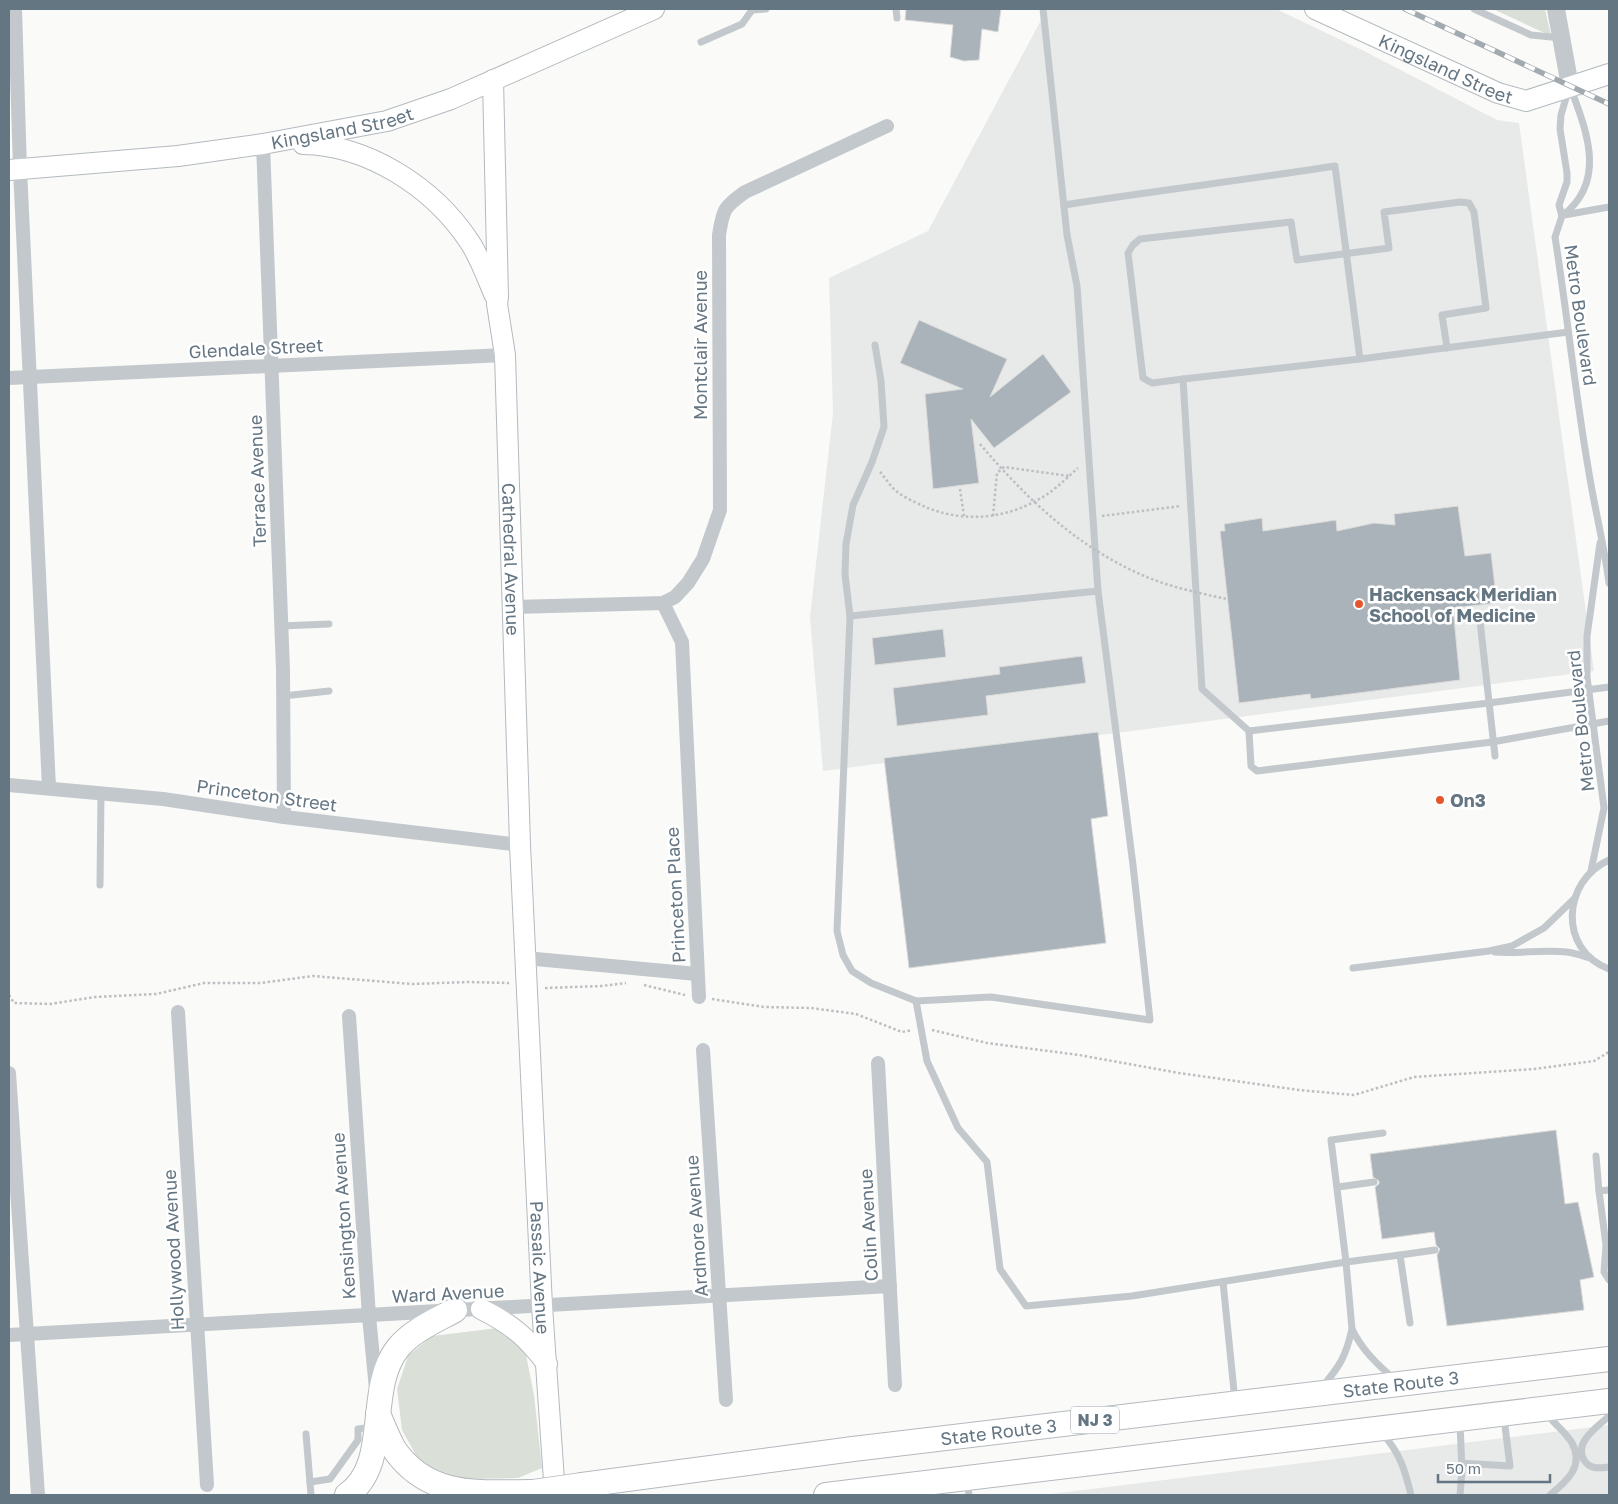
<svg xmlns="http://www.w3.org/2000/svg" width="1618" height="1504" viewBox="0 0 1618 1504" font-family="'Golos Text',sans-serif">
<style>
.built{fill:#e8e9e9}
.green{fill:#dadfd7}
.building{fill:#aab3b9;stroke:#dcdcda}
.lines{fill:none;stroke-linecap:round;stroke-linejoin:round}
.secondary-casing{stroke:#b3babf;stroke-width:22}
.trunk-casing{stroke:#b4b9bd;stroke-width:26}
.path{stroke:#bbbfc2;stroke-width:2.5;stroke-dasharray:2.5 2.5;stroke-linecap:butt}
.service{stroke:#c3c8cc;stroke-width:7}
.minor{stroke:#c3c8cc;stroke-width:14}
.tertiary{stroke:#c3c8cc;stroke-width:18}
.secondary{stroke:#fff;stroke-width:20}
.trunk{stroke:#fff;stroke-width:24}
.rail-casing{stroke:#a2aab0;stroke-width:5.5}
.rail{stroke:#fff;stroke-width:4;stroke-dasharray:11;stroke-linecap:butt}
.trunk-bridge-casing{stroke:#b4b9bd;stroke-width:26;stroke-linecap:butt}
.path-bridge{stroke:#bbbfc2;stroke-width:2.5;stroke-dasharray:2.5 2.5;stroke-linecap:butt}
.trunk-bridge{stroke:#fff;stroke-width:24}
.poi-dot{fill:#e4572e;stroke:#fff;stroke-width:2}
.labels{text-anchor:middle;dominant-baseline:central;stroke-width:5;stroke-linejoin:round;paint-order:stroke}
.shield{fill:#fff;stroke:#939fa8;stroke-width:1}
.shield-label{font-size:16px;font-weight:bold;fill:#657683}
.street-label{font-size:18px;fill:#657683;stroke:#fff}
.poi-label{font-size:18px;font-weight:bold;fill:#657683;stroke:#fff;text-anchor:start}
</style>
<rect width="100%" height="100%" fill="#fafaf8"/>
<!-- built -->
<g class="built">
<polygon points="1047,9 1276,9 1364,51 1497,120 1519,123 1594,671 823,771 810,617 833,413 829,278 928,231"/>
<polygon points="1609,1425 1609,1495 1043,1495"/>
</g>
<!-- green -->
<g class="green">
<polygon points="1493,9 1545,9 1551,36"/>
<polygon points="498,1328 525,1350 534,1395 542,1468 518,1478 468,1479 424,1470 402,1430 397,1389 408,1356 432,1336"/>
</g>
<!-- building -->
<g class="building">
<polygon points="906,9 1001,9 998,32 982,29 979,60 964,61 950,57 953,25 905,20"/>
<polygon points="919,320 1007,359 990,397 1043,354 1071,392 994,448 971,419 979,483 933,489 925,394 963,389 900,363"/>
<polygon points="1458,506 1465,556 1491,553 1497,603 1453,608 1460,680 1311,699 1310,694 1239,703 1220,531 1225,531 1224,524 1262,518 1263,531 1336,520 1337,531 1374,523 1395,525 1394,514"/>
<polygon points="943,629 946,657 875,665 872,638"/>
<polygon points="1082,656 1086,683 986,696 988,715 897,726 893,688 1000,674 999,667"/>
<polygon points="1098,732 1108,816 1091,819 1106,943 909,968 884,758"/>
<polygon points="1556,1130 1565,1204 1578,1202 1594,1277 1580,1280 1584,1310 1447,1326 1437,1255 1440,1249 1436,1245 1434,1232 1382,1239 1375,1187 1379,1184 1379,1181 1373,1177 1370,1154"/>
</g>
<g class="lines">
<!-- secondary casing -->
<g class="secondary-casing">
<g id="secondary">
<path id="s1" d="M1315,9l183,84 28,8 83,-27"/>
<path id="s2" d="M493,80l5,217 -1,7 8,51 15,490 22,461 13,189"/>
<path d="M303,144c65,1 130,43 166,97 11,16 18,37 26,55"/>
<path id="s3" d="M9,170l169,-14 85,-12 124,-23 64,-22 203,-90"/>
<path d="M481,1309c30,15 45,27 66,55"/>
</g>
</g>
<!-- trunk casing -->
<g class="trunk-casing">
<g id="trunk">
<path d="M378,1414c5,11 10,24 16,35 34,50 86,43 139,43"/>
<path id="s4" d="M582,1485l271,-36 756,-90"/>
<path d="M347,1495c45,-31 18,-106 51,-147 15,-18 37,-27 57,-38"/>
<polyline points="826,1495 1609,1401"/>
</g>
</g>
<!-- path -->
<g class="path">
<path d="M880,472c5,5 9,13 15,18 9,8 22,13 33,18 41,16 84,10 121,-15 10,-7 20,-17 29,-25"/>
<polyline points="960,489 964,516"/>
<polyline points="993,516 997,473 1004,467 1069,476"/>
<polyline points="1102,516 1181,506"/>
<polyline points="644,985 685,995"/>
<polyline points="545,988 602,986 626,983"/>
<polyline points="9,995 14,1003 50,1004 95,997 156,994 204,983 261,983 313,976 412,984 468,982 509,983"/>
<polyline points="712,999 764,1007 811,1008 856,1014 902,1032 912,1030"/>
<polyline points="932,1030 987,1043 1079,1055 1179,1073 1299,1090 1354,1095 1414,1077 1534,1069 1594,1061 1609,1052"/>
</g>
<!-- service -->
<g class="service">
<polyline points="751,9 752,10 766,9"/>
<polyline points="896,9 897,18"/>
<polyline points="1474,9 1531,35 1561,38"/>
<polyline points="701,42 742,24 752,10"/>
<path d="M1064,205c90,-14 181,-25 271,-39l25,193"/>
<polyline points="1564,215 1609,207"/>
<path d="M1562,216l-7,21c12,76 20,154 33,230 6,39 16,77 21,116"/>
<path d="M1562,216c45,-34 25,-84 9,-127"/>
<polyline points="1562,216 1559,205 1567,182 1567,173 1560,129 1561,115 1568,91"/>
<polyline points="875,345 881,381 884,427 872,462 853,505 846,544 845,574 850,616 1098,591"/>
<polyline points="1447,348 1442,315 1486,308 1474,212 1469,203 1460,202 1384,212 1389,248 1297,260 1291,222 1140,239 1133,245 1128,253 1143,378 1152,383 1183,379 1202,689 1249,731 1251,766 1257,771 1492,742 1609,721"/>
<polyline points="1183,379 1360,359 1568,332"/>
<polyline points="850,616 837,931 843,955 852,971 871,983 916,1001 991,997 1150,1020 1133,865 1098,591 1077,286 1067,235 1043,9"/>
<polyline points="1480,621 1495,756"/>
<polyline points="281,626 329,624"/>
<polyline points="283,696 329,691"/>
<polyline points="1249,731 1489,703 1609,687"/>
<path d="M1609,860c-47,21 -51,90 0,109"/>
<polyline points="1591,871 1604,808 1587,677 1587,636 1600,543"/>
<polyline points="100,885 101,793"/>
<path d="M1495,952c24,2 48,-3 72,0 8,1 16,4 23,6"/>
<polyline points="1353,968 1489,951 1512,946 1544,928 1575,898"/>
<polyline points="916,1001 927,1061 958,1128 987,1162 1000,1269 1026,1306 1132,1296 1346,1262 1352,1329"/>
<polyline points="1383,1133 1331,1140 1346,1262 1400,1255 1410,1323"/>
<polyline points="1596,1156 1599,1191"/>
<polyline points="1338,1187 1374,1182"/>
<polyline points="1609,1190 1599,1191 1606,1245 1604,1272 1609,1280"/>
<polyline points="1400,1255 1435,1250"/>
<polyline points="1223,1282 1235,1401"/>
<path d="M1322,1387c18,-21 24,-31 30,-58 10,21 25,35 42,50"/>
<path d="M1547,1414c7,10 19,18 25,29 13,23 -6,39 -22,52"/>
<path d="M1609,1416c-10,10 -36,26 -25,44 6,10 16,8 25,7"/>
<polyline points="1460,1423 1462,1471 1460,1495"/>
<path d="M1382,1433c18,20 23,37 29,62"/>
<polyline points="306,1434 311,1495"/>
<polyline points="1461,1463 1510,1466 1504,1418"/>
<polyline points="967,1481 969,1495"/>
<polyline points="310,1482 330,1479 358,1440 358,1429 373,1427"/>
</g>
<!-- minor -->
<g class="minor">
<polyline points="15,9 20,169 49,788"/>
<polyline points="263,144 283,670 284,817"/>
<polyline points="9,378 505,355"/>
<polyline points="663,603 682,642 699,997"/>
<path d="M514,607l149,-4 12,-6 13,-14 15,-24 17,-49 -1,-275c4,-26 5,-28 26,-43l142,-66"/>
<polyline points="9,785 163,799 284,817 520,845"/>
<polyline points="525,958 697,974"/>
<polyline points="178,1012 207,1485"/>
<polyline points="349,1016 369,1316 376,1389"/>
<polyline points="703,1050 726,1400"/>
<polyline points="878,1063 895,1385"/>
<polyline points="9,1073 38,1495"/>
<polyline points="9,1335 890,1286"/>
</g>
<!-- tertiary -->
<polyline class="tertiary" points="1556,9 1570,86"/>
<!-- secondary -->
<use href="#secondary" class="secondary"/>
<!-- trunk -->
<use href="#trunk" class="trunk"/>
<!-- rail casing -->
<g class="rail-casing">
<polyline id="rail" points="1405,9 1609,104"/>
</g>
<!-- rail -->
<use href="#rail" class="rail"/>
<!-- trunk-bridge casing -->
<g class="trunk-bridge-casing">
<polyline id="trunk-bridge" points="533,1492 582,1485"/>
</g>
<!-- path-bridge -->
<path class="path-bridge" d="M980,444c46,54 96,102 162,131 27,12 57,18 85,24"/>
<!-- trunk-bridge -->
<use href="#trunk-bridge" class="trunk-bridge"/>
</g>
<!-- markers -->
<g class="poi-dot">
<circle cx="1359" cy="604" r="5"/>
<circle cx="1440" cy="800" r="5"/>
</g>
<g class="labels">
<!-- shield labels -->
<rect class="shield" x="1071" y="1406.5" width="48" height="27" rx="4"/>
<g class="shield-label">
<text x="1095" y="1420">NJ 3</text>
</g>
<!-- street labels -->
<g class="street-label">
<text stroke="none"><textPath href="#s1" startOffset="144">Kingsland Street</textPath></text>
<text stroke="none"><textPath href="#s3" startOffset="336">Kingsland Street</textPath></text>
<text transform="translate(1581 315) rotate(82)">Metro Boulevard</text>
<text transform="translate(700 345) rotate(-90)">Montclair Avenue</text>
<text transform="translate(256 348) rotate(-3)">Glendale Street</text>
<text transform="translate(257 481) rotate(-92)">Terrace Avenue</text>
<text stroke="none"><textPath href="#s2" startOffset="480">Cathedral Avenue</textPath></text>
<text transform="translate(1580 721) rotate(-96)">Metro Boulevard</text>
<text transform="translate(267 795) rotate(8)">Princeton Street</text>
<text transform="translate(675 895) rotate(-93)">Princeton Place</text>
<text transform="translate(343 1216) rotate(-94)">Kensington Avenue</text>
<text transform="translate(868 1225) rotate(-93)">Colin Avenue</text>
<text transform="translate(696 1226) rotate(-94)">Ardmore Avenue</text>
<text transform="translate(173 1250) rotate(-93)">Hollywood Avenue</text>
<text stroke="none"><textPath href="#s2" startOffset="1189">Passaic Avenue</textPath></text>
<text transform="translate(448 1293) rotate(-3)">Ward Avenue</text>
<text stroke="none"><textPath href="#s4" startOffset="825">State Route 3</textPath></text>
<text stroke="none"><textPath href="#s4" startOffset="420">State Route 3</textPath></text>
</g>
<!-- poi labels -->
<g class="poi-label">
<text x="1369" y="594">Hackensack Meridian<tspan x="1369" dy="21">School of Medicine</tspan></text>
<text x="1450" y="800">On3</text>
</g>
</g>
<!-- border -->
<rect width="1618" height="1504" fill="none" stroke="#657683" stroke-width="20"/>
<!-- scale -->
<path d="M1438 1474v8h112v-8" fill="none" stroke="#657683" stroke-width="2.5"/>
<text x="1446" y="1474" font-size="15" fill="#657683" stroke="#ffffff" stroke-width="4" paint-order="stroke">50 m</text>
</svg>
